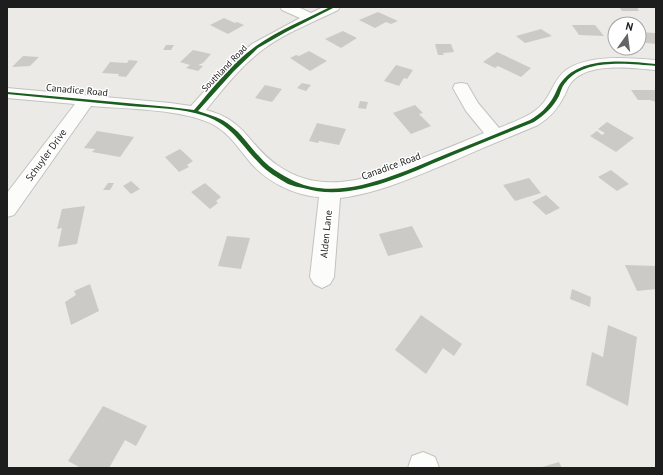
<svg xmlns="http://www.w3.org/2000/svg" width="663" height="475" viewBox="0 0 663 475" font-family="'PT Sans',sans-serif">
<style>
.building{fill:#cccac7}
.lines{fill:none;stroke-linecap:round;stroke-linejoin:round}
.minor-casing{stroke:#c2c2c0;stroke-width:2}
.minor{fill:#fcfcfb;fill-rule:evenodd}
.cycleway-casing{stroke:#fff;stroke-width:2}
.cycleway{fill:#1b5e20;fill-rule:evenodd}
.labels{text-anchor:middle;dominant-baseline:central;stroke-width:3;stroke-linejoin:round;paint-order:stroke}
.far-street-label{font-size:9px;fill:#1d1d1d;stroke:#fff}
.street-label{font-size:10px;fill:#1d1d1d;stroke:#fff}
</style>
<rect width="100%" height="100%" fill="#ebeae6"/>
<!-- building -->
<g class="building">
<polygon points="619,7 637,7 639,11 622,11"/>
<polygon points="378,12 398,21 391,24 386,22 375,28 359,20"/>
<polygon points="224,18 235,23 237,22 244,25 228,34 210,25"/>
<polygon points="572,25 595,25 604,36 579,35"/>
<polygon points="541,29 552,36 525,43 516,36"/>
<polygon points="343,31 357,38 341,48 325,39"/>
<polygon points="639,32 655,33 656,44 639,42"/>
<polygon points="435,44 451,44 454,52 443,53 444,55 438,55"/>
<polygon points="166,45 174,45 171,50 163,50"/>
<polygon points="193,50 211,54 203,63 198,65 203,66 198,71 186,68 190,65 180,62"/>
<polygon points="309,51 327,61 310,71 290,58 296,55 299,56"/>
<polygon points="497,52 531,68 521,77 498,66 495,68 483,62"/>
<polygon points="23,56 39,57 30,66 12,67"/>
<polygon points="129,60 138,61 126,77 118,76 119,74 102,73 110,62 127,63"/>
<polygon points="396,65 413,70 407,79 404,78 399,86 384,81"/>
<polygon points="302,83 311,85 306,91 297,88"/>
<polygon points="265,85 282,89 272,102 255,98"/>
<polygon points="631,90 656,90 656,102 650,100 638,100"/>
<polygon points="360,101 368,102 366,109 358,108"/>
<polygon points="415,105 423,113 419,114 431,126 411,134 393,113"/>
<polygon points="607,122 634,138 616,152 590,136 597,131 602,135 605,133 598,129"/>
<polygon points="317,123 346,129 339,145 319,141 318,143 309,141"/>
<polygon points="97,131 134,137 120,157 92,152 95,149 84,148"/>
<polygon points="180,149 193,161 187,165 189,167 179,172 165,157"/>
<polygon points="611,170 629,184 617,191 598,177"/>
<polygon points="529,178 541,193 515,201 503,185"/>
<polygon points="131,181 140,189 131,194 123,186"/>
<polygon points="108,183 114,183 110,190 103,190"/>
<polygon points="205,183 221,197 216,201 218,203 210,209 191,192"/>
<polygon points="546,195 560,208 546,215 532,202"/>
<polygon points="85,206 77,244 58,247 62,228 57,229 62,209"/>
<polygon points="412,226 423,247 388,256 379,234"/>
<polygon points="227,236 250,238 241,269 218,266"/>
<polygon points="625,265 656,266 656,289 637,291"/>
<polygon points="90,284 99,311 71,325 65,302 76,295 74,291"/>
<polygon points="572,289 591,297 590,307 570,299"/>
<polygon points="421,315 462,344 454,356 443,348 426,374 395,350"/>
<polygon points="608,325 637,337 628,406 586,385 592,352 603,357"/>
<polygon points="103,406 147,426 136,446 125,440 109,468 81,468 68,461"/>
<polygon points="559,462 562,468 539,468"/>
</g>
<g class="lines">
<!-- minor casing -->
<g class="minor-casing">
<g id="minor">
<path d="M280,7h18l13,6 12,-6h17l-2,3c-26,13 -54,23 -77,41 -21,16 -38,38 -55,59 40,10 42,35 71,55 46,33 98,12 145,-7 21,-8 41,-16 62,-25l-18,-22 -13,-23 2,-4 6,-1 6,1 11,19 21,25c16,-7 34,-12 45,-26 8,-10 11,-24 22,-32 23,-16 63,-12 90,-10v10c-25,-2 -69,-9 -86,14 -3,4 -4,10 -7,14 -6,12 -14,20 -25,27 -28,12 -56,23 -85,36 -37,15 -73,32 -113,37l-6,79 -4,7 -8,4 -8,-4 -4,-7 9,-80c-25,-2 -52,-15 -69,-35 -11,-13 -20,-28 -36,-37 -29,-16 -89,-16 -123,-19l-77,109 -7,2v-24l68,-89 -68,-6v-10l163,15 21,3 36,-40 25,-22 48,-26 -18,-8z"/>
<polygon points="423,452 435,457 439,468 408,468 412,456"/>
</g>
</g>
<!-- minor -->
<use href="#minor" class="minor"/>
<!-- cycleway casing -->
<g class="cycleway-casing">
<path id="cycleway" d="M330,7h5l-49,25 -28,16 -24,23 -36,40c12,4 24,7 33,15 11,8 18,20 27,29 7,8 14,14 23,19 10,6 20,11 31,13 44,9 97,-18 137,-34 27,-11 54,-22 81,-33 10,-6 18,-13 24,-24 3,-5 4,-11 9,-16 20,-24 64,-19 93,-16v2c-27,-2 -71,-8 -90,16 -4,4 -5,9 -7,14 -6,11 -14,19 -25,26 -27,11 -54,22 -81,33 -46,19 -101,48 -150,33 -5,-1 -10,-2 -15,-4 -10,-6 -21,-12 -29,-21 -19,-19 -26,-37 -54,-47 -24,-8 -50,-8 -75,-10 -41,-4 -82,-8 -123,-12v-2l163,15 24,3c19,-22 38,-47 62,-64 23,-16 50,-27 74,-39z"/>
</g>
<!-- cycleway -->
<use href="#cycleway" class="cycleway"/>
</g>
<g class="labels">
<!-- far-street labels -->
<g class="far-street-label">
<text transform="translate(224 68) rotate(-46)">Southland Road</text>
</g>
<!-- street labels -->
<g class="street-label">
<text transform="translate(77 90) rotate(5)">Canadice Road</text>
<text transform="translate(46 155) rotate(-54)">Schuyler Drive</text>
<text transform="translate(391 166) rotate(-20)">Canadice Road</text>
<text transform="translate(326 234) rotate(-84)">Alden Lane</text>
</g>
</g>
<!-- border -->
<rect width="663" height="475" fill="none" stroke="#1d1d1d" stroke-width="16"/>
<!-- north arrow -->
<g transform="translate(627 36) rotate(14)"><circle r="19" fill="#ffffff" stroke="#a5a5a5"/>
<path d="M0-3L7 15L0 10L-7 15Z" fill="#656563"/>
<text y="-6" font-size="11" font-weight="bold" text-anchor="middle" fill="#1d1d1d">N</text>
</g>
</svg>
